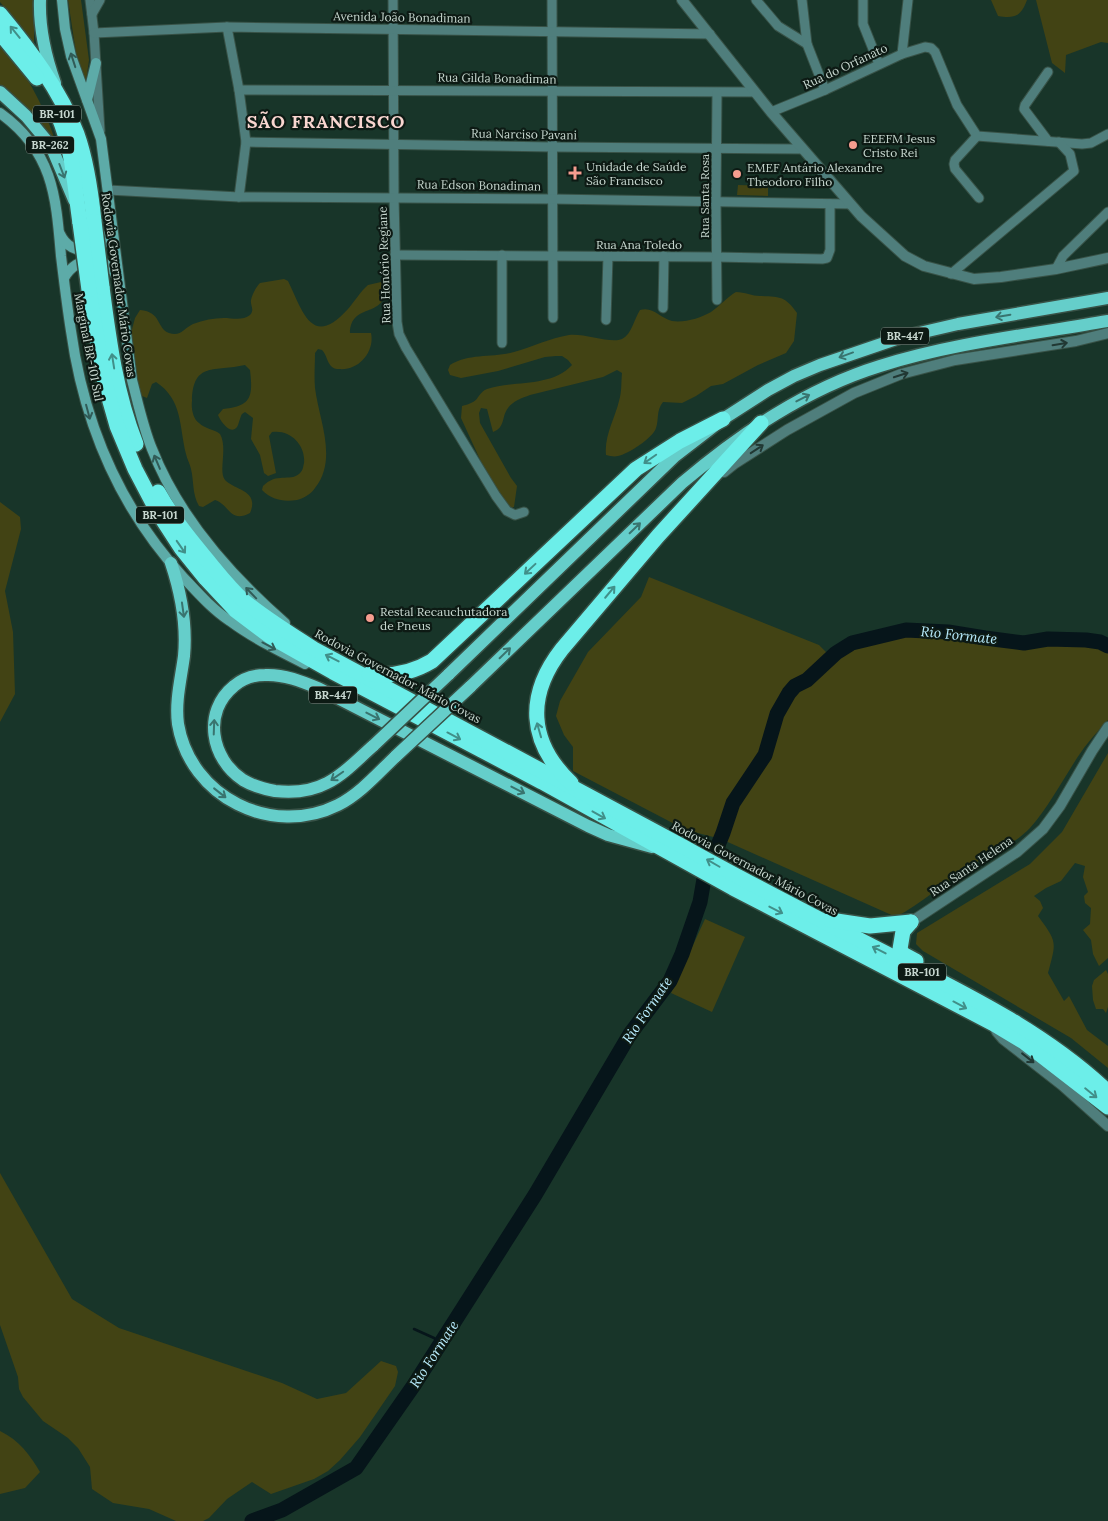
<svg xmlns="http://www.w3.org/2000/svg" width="1108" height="1521" viewBox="0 0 1108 1521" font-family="Lora,serif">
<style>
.green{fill:#424314}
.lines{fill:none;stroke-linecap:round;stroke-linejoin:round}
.stream{stroke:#06151a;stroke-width:2.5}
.river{stroke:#06151a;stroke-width:15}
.minor-casing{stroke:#385247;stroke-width:11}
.tertiary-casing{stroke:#385247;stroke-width:12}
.secondary-casing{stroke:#385247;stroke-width:12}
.primary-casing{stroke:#385247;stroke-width:15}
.motorway-casing{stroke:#385247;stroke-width:18}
.minor{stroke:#4f7e7c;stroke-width:9}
.tertiary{stroke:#4f7e7c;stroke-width:10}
.secondary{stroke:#5daba8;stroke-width:10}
.primary{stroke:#65ceca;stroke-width:12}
.motorway{stroke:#6ceee9;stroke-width:15}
.primary-bridge-casing{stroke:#385247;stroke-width:15;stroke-linecap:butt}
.motorway-bridge-casing{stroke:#385247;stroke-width:18;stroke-linecap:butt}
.primary-bridge{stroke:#65ceca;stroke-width:12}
.motorway-bridge{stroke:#6ceee9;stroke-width:15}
.oneway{stroke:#418f89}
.oneway2{stroke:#315b57}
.oneway3{stroke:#39746f}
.oneway4{stroke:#213833}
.poi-dot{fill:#f59d8f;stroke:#0d1a14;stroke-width:2}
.labels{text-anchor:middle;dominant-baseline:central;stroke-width:4.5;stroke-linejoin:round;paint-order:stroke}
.shield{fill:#0d1a14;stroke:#8f9e97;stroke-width:1}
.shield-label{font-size:11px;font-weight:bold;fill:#c7d7cf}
.street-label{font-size:12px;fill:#c7d7cf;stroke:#0d1a14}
.poi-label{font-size:12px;fill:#c7d7cf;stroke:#0d1a14;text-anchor:start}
.water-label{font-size:14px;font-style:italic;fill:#b9edfe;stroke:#0d1a14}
.district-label{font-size:18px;font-weight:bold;letter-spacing:1px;fill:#f9d6d0;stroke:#0d1a14}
</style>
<rect width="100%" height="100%" fill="#183529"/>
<!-- green -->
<g class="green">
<polygon points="0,0 34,0 34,43 0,2"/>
<polygon points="68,0 81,0 89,60 85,88 78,66"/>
<path d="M991,0h36c-6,16 -12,19 -29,16z"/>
<polygon points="1036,0 1108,0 1108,43 1101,42 1066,55 1065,73 1052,63"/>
<path d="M0,42c25,28 43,62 55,98l-23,-27 -32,-28z"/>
<polygon points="738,185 768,186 768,196 737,195"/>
<path d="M284,279l4,2c15,31 24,68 60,28 7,-8 12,-17 20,-24l13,-3 4,3c3,35 -34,16 -35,48h21c4,18 -12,38 -32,36 -3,0 -4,0 -7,-2 -5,-4 -5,-12 -10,-17l-4,-1 -3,4c0,12 -1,23 0,35 4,32 23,71 0,100 -4,6 -11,10 -18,12 -14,2 -25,0 -35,-10l1,-4c14,-14 26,-4 36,-12 4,-3 4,-7 5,-11 2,-18 -14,-34 -32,-31l-3,4 7,37 -8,3 -4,-3 -4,-18 -9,-16 2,-21 -8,-6 -3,2c-2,3 -3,10 -5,13 -7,9 -17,-7 -19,-12l5,-6c29,-3 30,-13 27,-39l-5,-5c-30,7 -52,-4 -53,36 -1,7 1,18 7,22 6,6 15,6 21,11 8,14 -2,37 5,46 9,10 35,10 25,33 -20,11 -21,-9 -35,-13l-12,7 -4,-1c-7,-12 -5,-25 -8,-37 -1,-5 -4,-10 -5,-15 -7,-28 -3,-54 -30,-72l-4,2 -5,14 -5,-2 -4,-9 -7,-54 4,-15 5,-8c22,2 16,18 29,23 12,4 15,-5 24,-9 10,-4 21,-6 31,-6 8,0 19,3 26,-3 5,-5 0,-10 1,-15 1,-5 5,-13 9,-17z"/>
<path d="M736,292c9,0 16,4 24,4 20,1 25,0 37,17l-3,28 -8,12 -28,12 -35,19 -12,2 -15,10 -14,7 -19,-1c-7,9 -4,17 -7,26 -3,10 -28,26 -38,28 -4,1 -8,0 -12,-1 -2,-19 9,-37 13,-54 3,-9 2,-19 3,-28l-5,-3 -14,7 -73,18c-8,3 -17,6 -22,13 -7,9 -2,19 -15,24l-6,-23 -6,-1 -2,5 1,10 31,55 6,8 -3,21 -6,2 -25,-43 -22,-48 1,-12c3,-1 8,-2 11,-4 6,-3 6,-10 14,-13 26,-9 64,-1 85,-24l-4,-5 -6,-4h-6l-11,1 -47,14 -37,7 -11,-3 -2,-5 2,-5c19,-12 43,-7 64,-13 18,-5 36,-14 55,-17 15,-2 42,9 53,4 10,-5 12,-20 18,-29 13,-4 20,8 32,11 12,2 29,-3 39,-9 9,-6 16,-15 25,-20z"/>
<polygon points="0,502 20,517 21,529 5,591 13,632 15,694 0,722"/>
<path d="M649,577l170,68 12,12 21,-14 61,-13 35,2 37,6 39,5 24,-4 24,1 28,2 8,4v74c-11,12 -22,24 -31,38 -14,22 -30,51 -47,70 -17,18 -41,26 -61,39 -25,16 -47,36 -73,50l-175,-78 -35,-9 -113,-59v-24l-9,-12 -8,-19 4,-15 28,-49 53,-55z"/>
<path d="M1108,753v205l-9,8 -6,-12 -2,-14 -8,-10 7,-6 1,-16 -6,-5 -1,-7 4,-4 -5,-15 2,-11 -10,-3 -14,18 -15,7 -12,8 6,5 3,7 -5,8c20,27 18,26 10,57l16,28 5,-5 18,34 21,16v22l-37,-30 -148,-87 -7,-7 1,-11 113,-69 32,-32z"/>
<polygon points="705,919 745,937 712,1012 671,993"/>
<polygon points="1106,970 1108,974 1108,1007 1106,1013 1103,1009 1096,1009 1093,1000 1092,986 1094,980"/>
<polygon points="0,1173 72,1299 119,1328 282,1383 317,1399 346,1393 381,1361 396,1366 398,1372 395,1386 360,1437 340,1460 328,1471 314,1479 271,1494 252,1482 227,1499 209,1518 203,1521 176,1521 149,1509 113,1503 92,1489 90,1467 78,1448 68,1438 43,1421 23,1397 19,1389 18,1377 0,1325"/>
<path d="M0,1431c19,9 30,24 40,41l-15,16 -25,6z"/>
</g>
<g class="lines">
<!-- stream -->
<polyline class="stream" points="414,1329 434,1338 441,1344"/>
<!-- river -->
<polyline class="river" points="252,1521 282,1510 356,1468 414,1385 535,1195 630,1034 670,981 682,954 700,902 704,879 723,833 733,803 765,755 777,714 789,693 795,686 807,680 836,653 852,643 906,630 948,632 985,638 1024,643 1048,639 1086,640 1100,642 1108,646"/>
<!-- minor casing -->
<g class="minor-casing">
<g id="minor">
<polyline points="90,0 94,33 100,131"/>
<polyline points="393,0 394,197 397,322 399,334 406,348 496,496 507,511 515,515 524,512"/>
<polyline points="552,0 553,318"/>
<polyline points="756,0 778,26 807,44"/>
<polyline points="802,0 807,44 825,90"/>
<polyline points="863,0 863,24 879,64"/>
<polyline points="92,14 100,0"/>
<polyline points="227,27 239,90 246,142 239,197"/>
<polyline points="94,33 227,27 710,34"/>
<polyline points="902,54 908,0"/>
<polyline points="239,90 754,92"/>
<polyline points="771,112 825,90 902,54 925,47 931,48 935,52 957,105 977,136 1082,144 1091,143 1108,134"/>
<polyline points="977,136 955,160 954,164 955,169 979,198"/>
<polyline points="1048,141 1024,109 1025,105 1048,72"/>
<polyline points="246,142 552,147 802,149"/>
<polyline points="108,190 239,197 552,199 850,204"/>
<polyline points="395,255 716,257 822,259 827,258 830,250 830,204"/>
<polyline points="1056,269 1063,256 1108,212"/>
<polyline points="951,274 1074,171 1070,154 1059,142"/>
<polyline points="717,300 716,202 717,93"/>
<polyline points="663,308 664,256"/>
<polyline points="606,320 608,256"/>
<polyline points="502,343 502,255"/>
</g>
</g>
<!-- tertiary casing -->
<g class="tertiary-casing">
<g id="tertiary">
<polyline points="682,0 771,112 861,216 905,256 924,266 974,279 1001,277 1056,269 1108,258"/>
<polyline points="724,472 734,464 787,430 854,393 901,374 955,360 1076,341 1108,333"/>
<polyline points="911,922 1017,852 1043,829 1060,806 1092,751 1108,727"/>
<polyline points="995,1028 997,1032 1003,1039 1062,1085 1108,1126"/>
</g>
</g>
<!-- secondary casing -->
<g class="secondary-casing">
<g id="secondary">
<path d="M62,0l3,29 6,27 30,83 31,241c6,23 11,47 20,69 27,69 78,126 133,174"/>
<polyline points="87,100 96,63"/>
<path d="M0,113c53,38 56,83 61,143 3,25 6,50 10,75 13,93 48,176 112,246 15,16 29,32 47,44 23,17 49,30 75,43"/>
<path d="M60,234c11,25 47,20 51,-7"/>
<path d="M64,278c13,-23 42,-25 54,1"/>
</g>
</g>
<!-- primary casing -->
<g class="primary-casing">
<g id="primary">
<path d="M40,0c-1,29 5,55 15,83"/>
<polyline points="0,92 26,116 51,146 74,200"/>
<path d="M171,563c10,30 16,61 13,93 -3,23 -9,45 -6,68 12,73 94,114 160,81 22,-11 40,-32 58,-49"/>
<polyline points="448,675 675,456 723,419 768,390 794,376 820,365 902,337 958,324 1108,298"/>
<path d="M470,687l212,-204c59,-50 124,-94 198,-117 72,-23 154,-32 228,-45"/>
<path d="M374,745c-15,13 -29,29 -47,38 -15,8 -34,10 -52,8 -11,-2 -22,-5 -32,-11 -32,-21 -41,-68 -9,-94 8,-7 20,-11 31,-11 19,-1 38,7 55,14l268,137 20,9 44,12"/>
</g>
</g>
<!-- motorway casing -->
<g class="motorway-casing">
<g id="motorway">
<path d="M0,14c30,36 60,76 77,120 10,28 14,58 17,87"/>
<polyline points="0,33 37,78"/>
<path d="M58,115c16,38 16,69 22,108"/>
<path d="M102,287c7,54 14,107 34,157"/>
<polyline points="89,290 103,375 109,398 117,426 135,469 157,511 181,548 206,579 235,610 271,637 333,672 542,782 733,888 994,1024 1024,1042 1108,1107"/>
<path d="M158,492c15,27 35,51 55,75 9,11 20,24 31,34 22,18 46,33 70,48l370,198c71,40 143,76 215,113 73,37 149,75 209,132"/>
<path d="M369,674c23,3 43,-1 63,-13l204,-192 44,-28 43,-22"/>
<path d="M571,783c-43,-41 -45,-88 -9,-134l96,-113 103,-113"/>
<polyline points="830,920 870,926 911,922"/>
<polyline points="911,922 903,931 900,949 903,954 916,961"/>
</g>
</g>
<!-- minor -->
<use href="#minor" class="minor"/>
<!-- tertiary -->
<use href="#tertiary" class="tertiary"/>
<!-- secondary -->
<use href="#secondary" class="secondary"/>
<!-- primary -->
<use href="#primary" class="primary"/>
<!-- motorway -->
<use href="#motorway" class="motorway"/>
<!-- primary-bridge casing -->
<g class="primary-bridge-casing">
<g id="primary-bridge">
<polyline points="374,745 448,675"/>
<polyline points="396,756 470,687"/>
</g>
</g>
<!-- motorway-bridge casing -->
<g class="motorway-bridge-casing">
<g id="motorway-bridge">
<polyline points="94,221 102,287"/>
<polyline points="80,223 89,290"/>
</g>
</g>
<!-- primary-bridge -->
<use href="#primary-bridge" class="primary-bridge"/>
<!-- motorway-bridge -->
<use href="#motorway-bridge" class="motorway-bridge"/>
</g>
<!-- one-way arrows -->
<defs><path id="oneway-shaft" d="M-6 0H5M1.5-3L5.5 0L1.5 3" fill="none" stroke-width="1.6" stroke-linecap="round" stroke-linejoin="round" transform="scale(1.25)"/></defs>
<g class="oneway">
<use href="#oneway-shaft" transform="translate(15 32) rotate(-129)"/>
<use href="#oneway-shaft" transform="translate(113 361) rotate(-99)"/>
<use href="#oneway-shaft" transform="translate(650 459) rotate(145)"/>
<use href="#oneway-shaft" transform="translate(181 547) rotate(55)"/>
<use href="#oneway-shaft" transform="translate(530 569) rotate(137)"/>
<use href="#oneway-shaft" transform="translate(610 592) rotate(-50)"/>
<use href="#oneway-shaft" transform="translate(332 658) rotate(-153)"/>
<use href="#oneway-shaft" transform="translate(539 730) rotate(-106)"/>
<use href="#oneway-shaft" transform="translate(454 736) rotate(28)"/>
<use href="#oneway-shaft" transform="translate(599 815) rotate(29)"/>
<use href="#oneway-shaft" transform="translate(713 863) rotate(-150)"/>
<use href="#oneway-shaft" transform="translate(776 910) rotate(27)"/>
<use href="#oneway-shaft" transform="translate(879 950) rotate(-153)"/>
<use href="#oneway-shaft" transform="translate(960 1005) rotate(28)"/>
<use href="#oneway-shaft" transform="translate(1091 1093) rotate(39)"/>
</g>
<g class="oneway2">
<use href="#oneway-shaft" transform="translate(73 60) rotate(-108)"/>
<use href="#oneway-shaft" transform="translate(88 412) rotate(75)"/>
<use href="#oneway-shaft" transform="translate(157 462) rotate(-113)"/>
<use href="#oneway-shaft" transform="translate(251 593) rotate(-134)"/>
<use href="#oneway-shaft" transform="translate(269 646) rotate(28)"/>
</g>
<g class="oneway3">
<use href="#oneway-shaft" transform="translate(62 171) rotate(69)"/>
<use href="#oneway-shaft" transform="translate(1003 316) rotate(170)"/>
<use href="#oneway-shaft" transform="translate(846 355) rotate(160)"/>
<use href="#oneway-shaft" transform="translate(803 398) rotate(-27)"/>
<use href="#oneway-shaft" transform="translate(635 528) rotate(-44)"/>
<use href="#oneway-shaft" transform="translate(183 610) rotate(82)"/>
<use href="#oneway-shaft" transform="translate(505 653) rotate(-44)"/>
<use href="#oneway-shaft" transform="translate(373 716) rotate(27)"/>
<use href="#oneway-shaft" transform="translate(214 727) rotate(-88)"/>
<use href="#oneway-shaft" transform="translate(337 776) rotate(145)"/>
<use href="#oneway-shaft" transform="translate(518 790) rotate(27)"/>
<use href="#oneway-shaft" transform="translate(220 793) rotate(38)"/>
</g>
<g class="oneway4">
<use href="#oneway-shaft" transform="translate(1060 344) rotate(-9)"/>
<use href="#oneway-shaft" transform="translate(901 375) rotate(-18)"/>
<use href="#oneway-shaft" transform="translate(757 449) rotate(-33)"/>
<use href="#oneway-shaft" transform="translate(1028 1058) rotate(38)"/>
</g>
<!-- markers -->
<g class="poi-dot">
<circle cx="853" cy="145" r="5"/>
<path d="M572.5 165.5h5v5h5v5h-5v5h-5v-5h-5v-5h5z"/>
<circle cx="737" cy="174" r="5"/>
<circle cx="370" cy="618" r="5"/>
</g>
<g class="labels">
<!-- shield labels -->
<g class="shield">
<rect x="33" y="105.5" width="48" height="17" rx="4"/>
<rect x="26" y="136.5" width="48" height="17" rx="4"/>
<rect x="881" y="327.5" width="48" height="17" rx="4"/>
<rect x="136" y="506.5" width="48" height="17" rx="4"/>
<rect x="309" y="686.5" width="48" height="17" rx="4"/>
<rect x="898" y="963.5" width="48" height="17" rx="4"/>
</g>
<g class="shield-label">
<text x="57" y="114">BR-101</text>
<text x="50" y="145">BR-262</text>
<text x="905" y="336">BR-447</text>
<text x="160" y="515">BR-101</text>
<text x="333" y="695">BR-447</text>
<text x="922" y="972">BR-101</text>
</g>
<!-- street labels -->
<g class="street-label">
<text transform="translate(402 17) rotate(1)">Avenida João Bonadiman</text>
<text transform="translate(845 66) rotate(-25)">Rua do Orfanato</text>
<text transform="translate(497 78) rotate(1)">Rua Gilda Bonadiman</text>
<text transform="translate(524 134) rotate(1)">Rua Narciso Pavani</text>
<text transform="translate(479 185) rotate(1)">Rua Edson Bonadiman</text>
<text transform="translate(704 196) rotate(-90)">Rua Santa Rosa</text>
<text x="639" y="244">Rua Ana Toledo</text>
<text transform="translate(384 265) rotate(-92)">Rua Honório Regiane</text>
<text transform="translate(119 285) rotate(82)">Rodovia Governador Mário Covas</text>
<text transform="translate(89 347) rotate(79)">Marginal BR-101 Sul</text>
<text transform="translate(398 676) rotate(28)">Rodovia Governador Mário Covas</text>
<text transform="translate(971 866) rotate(-34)">Rua Santa Helena</text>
<text transform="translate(755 868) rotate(28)">Rodovia Governador Mário Covas</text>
</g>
<!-- poi labels -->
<g class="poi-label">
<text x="863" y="138">EEEFM Jesus<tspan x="863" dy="14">Cristo Rei</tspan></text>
<text x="586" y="166">Unidade de Saúde<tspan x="586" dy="14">São Francisco</tspan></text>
<text x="747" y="167">EMEF Antário Alexandre<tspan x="747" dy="14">Theodoro Filho</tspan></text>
<text x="380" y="611">Restal Recauchutadora<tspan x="380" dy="14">de Pneus</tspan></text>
</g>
<!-- water labels -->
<g class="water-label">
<text transform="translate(959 635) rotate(6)">Rio Formate</text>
<text transform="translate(647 1010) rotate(-56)">Rio Formate</text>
<text transform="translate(434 1354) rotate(-57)">Rio Formate</text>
</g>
<!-- district labels -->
<g class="district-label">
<text x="326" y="121">SÃO FRANCISCO</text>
</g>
</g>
</svg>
